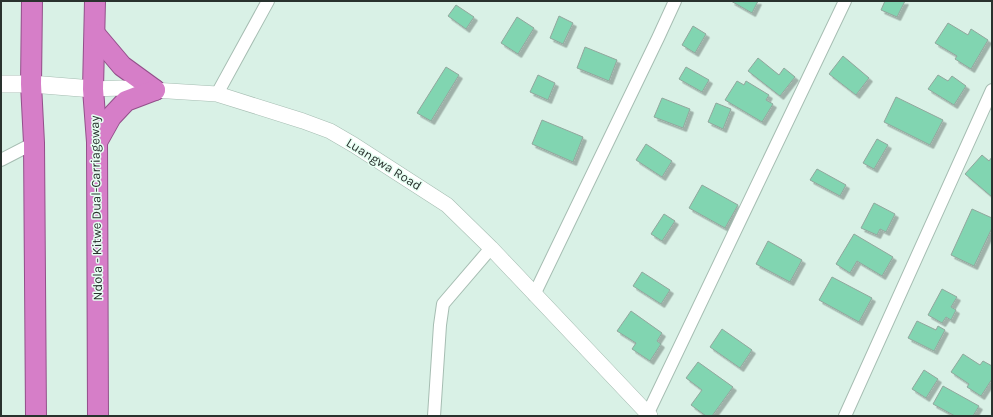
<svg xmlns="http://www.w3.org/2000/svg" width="993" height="417" viewBox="0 0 993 417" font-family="Karla,sans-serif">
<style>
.building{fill:#81d5b1;stroke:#91a79d;filter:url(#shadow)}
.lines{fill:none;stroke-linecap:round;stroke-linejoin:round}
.minor-casing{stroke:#a6bdb2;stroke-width:14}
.tertiary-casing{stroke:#a6bdb2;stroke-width:16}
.secondary-casing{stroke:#a6bdb2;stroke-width:18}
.trunk-casing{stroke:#934f8a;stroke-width:22}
.minor{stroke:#fff;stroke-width:12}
.tertiary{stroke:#fff;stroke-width:15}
.secondary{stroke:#fff;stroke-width:17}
.trunk{stroke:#d67ec8;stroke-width:20}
.labels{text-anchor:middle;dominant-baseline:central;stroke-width:3;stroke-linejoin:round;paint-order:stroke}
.street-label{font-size:13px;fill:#29322e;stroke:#e7fff3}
</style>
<defs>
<filter id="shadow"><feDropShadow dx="3.5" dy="3.5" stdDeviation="0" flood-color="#0004"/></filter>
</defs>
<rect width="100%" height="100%" fill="#d9f1e6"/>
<!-- building -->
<g class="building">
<polygon points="731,1 758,1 752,13"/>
<polygon points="885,1 905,1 897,17 881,10"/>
<polygon points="456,5 474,17 466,29 448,16"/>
<polygon points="559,16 573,23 563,44 550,38"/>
<polygon points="517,17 534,28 518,54 501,43"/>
<polygon points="948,23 968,35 971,29 988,40 971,69 955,59 957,56 935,43"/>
<polygon points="693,26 706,34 695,53 682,45"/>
<polygon points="585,47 617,60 609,81 577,68"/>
<polygon points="843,56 869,78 856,95 829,74"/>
<polygon points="758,58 779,75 784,68 795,77 780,96 748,71"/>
<polygon points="446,67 459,75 431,121 417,113"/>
<polygon points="686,67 709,80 702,92 679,79"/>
<polygon points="538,75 555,83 548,100 530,92"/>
<polygon points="938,75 948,81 952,76 966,86 954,105 928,89"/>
<polygon points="737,81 744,85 746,81 769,95 766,100 773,104 762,122 725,100"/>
<polygon points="896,97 943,120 930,145 884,122"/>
<polygon points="662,98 690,109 683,128 654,117"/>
<polygon points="716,103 731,109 723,129 708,122"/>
<polygon points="542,120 583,137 573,162 532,144"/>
<polygon points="877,139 888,145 874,169 863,163"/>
<polygon points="646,144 672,161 662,177 636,160"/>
<polygon points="982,155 989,161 992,157 992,197 965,174"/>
<polygon points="817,169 846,185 840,196 810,180"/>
<polygon points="702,185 738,205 725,228 689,208"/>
<polygon points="874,203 895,214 886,232 880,229 877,235 861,228"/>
<polygon points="972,209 992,218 992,228 974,266 951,255"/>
<polygon points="664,214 675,221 662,241 651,234"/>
<polygon points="854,234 893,257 882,276 857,261 850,273 836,264"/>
<polygon points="768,241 802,260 790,282 756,264"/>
<polygon points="642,272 670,290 661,304 633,286"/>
<polygon points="832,277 872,298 859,322 819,300"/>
<polygon points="942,289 957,297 951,307 956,310 951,320 946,317 942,323 928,315"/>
<polygon points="631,311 662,333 657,341 661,344 650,361 632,349 636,343 617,331"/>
<polygon points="917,321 936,330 938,326 945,330 934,351 908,338"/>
<polygon points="722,329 752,350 740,368 710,347"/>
<polygon points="963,354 980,365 983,361 992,366 992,379 981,396 967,387 969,384 951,372"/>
<polygon points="698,362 733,387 712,416 706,416 691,405 702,390 686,378"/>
<polygon points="924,370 938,379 926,398 912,389"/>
<polygon points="943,386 979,406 973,416 955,416 933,404"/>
</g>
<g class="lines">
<!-- minor casing -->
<g class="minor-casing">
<g id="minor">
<polyline points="217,94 268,1"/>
<polyline points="1,160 34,143"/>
<polyline points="534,295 658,38 675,1"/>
<polyline points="648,413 845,1"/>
<polyline points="434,416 440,325 443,304 491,248"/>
<polyline points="845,416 992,90"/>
</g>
</g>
<!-- tertiary casing -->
<g class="tertiary-casing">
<polyline id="tertiary" points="93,89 121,88 217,94 303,121 330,131 354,145 447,205 491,248 650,416"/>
</g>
<!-- secondary casing -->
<g class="secondary-casing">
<polyline id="secondary" points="1,84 31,84 93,89"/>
</g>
<!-- trunk casing -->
<g class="trunk-casing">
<g id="trunk">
<polyline points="32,1 31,84 34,143 36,416"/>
<polyline points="95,1 93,89 97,142 98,416"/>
<polyline points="95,34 122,66 155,90"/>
<polyline points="97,142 111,117 126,101 155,90"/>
</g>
</g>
<!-- minor -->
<use href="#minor" class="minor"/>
<!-- tertiary -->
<use href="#tertiary" class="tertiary"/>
<!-- secondary -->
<use href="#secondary" class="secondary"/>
<!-- trunk -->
<use href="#trunk" class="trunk"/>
</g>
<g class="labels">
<!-- street labels -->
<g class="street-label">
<text transform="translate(384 164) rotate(32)">Luangwa Road</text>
<text transform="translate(96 208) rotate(-91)">Ndola - Kitwe Dual-Carriageway</text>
</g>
</g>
<!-- border -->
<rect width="993" height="417" fill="none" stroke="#29322e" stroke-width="4"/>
</svg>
